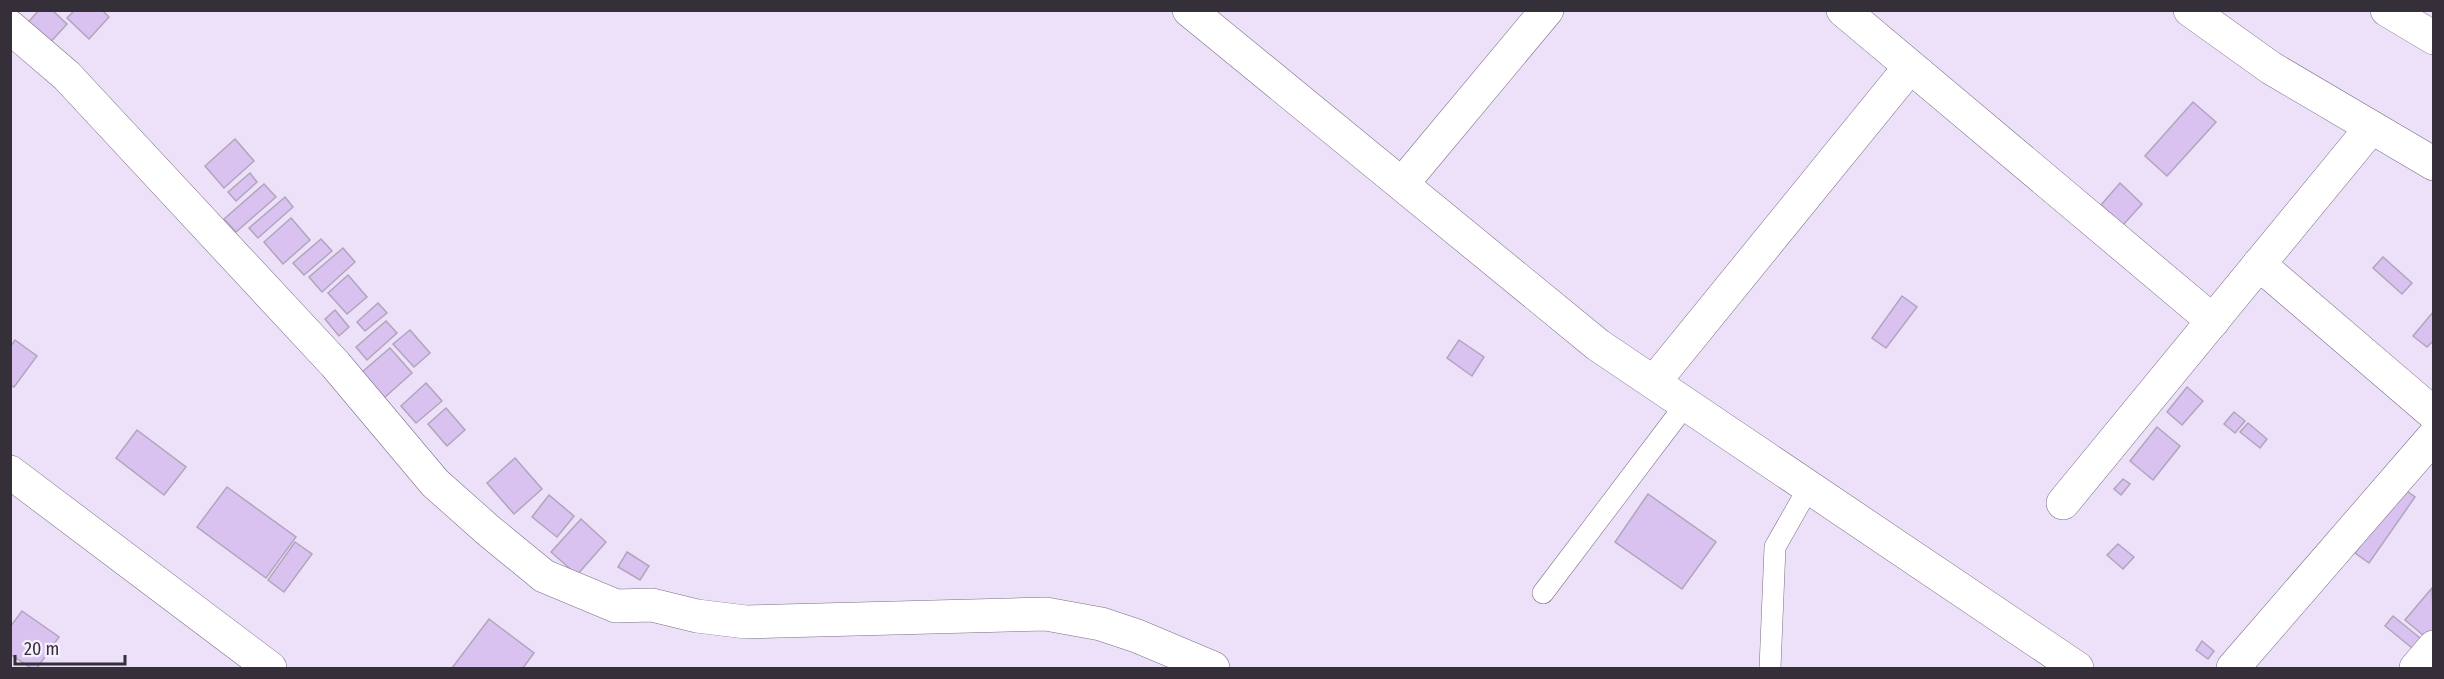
<svg xmlns="http://www.w3.org/2000/svg" width="2444" height="679" viewBox="0 0 2444 679" font-family="'Fira Sans Condensed',sans-serif">
<style>
.building{fill:#d9c2ef;stroke:#b1a5bd;stroke-width:1.5}
.lines{fill:none;stroke-linecap:round;stroke-linejoin:round}
.service-casing{stroke:#796e84;stroke-width:22}
.minor-casing{stroke:#796e84;stroke-width:34}
.service{stroke:#fff;stroke-width:21}
.minor{stroke:#fff;stroke-width:33}
</style>
<rect width="100%" height="100%" fill="#ede0f9"/>
<!-- building -->
<g class="building">
<polygon points="39,10 52,10 67,24 46,47 24,27"/>
<polygon points="75,10 102,10 109,17 89,39 67,18"/>
<polygon points="2193,102 2216,122 2167,176 2145,156"/>
<polygon points="235,139 254,161 224,188 205,166"/>
<polygon points="250,173 257,182 236,201 228,192"/>
<polygon points="2120,183 2142,204 2123,225 2101,205"/>
<polygon points="264,184 276,197 236,232 224,219"/>
<polygon points="285,197 293,207 258,238 249,228"/>
<polygon points="291,218 310,240 283,264 264,242"/>
<polygon points="321,239 332,251 304,275 293,263"/>
<polygon points="343,248 355,262 322,292 309,277"/>
<polygon points="2383,257 2412,283 2402,294 2373,268"/>
<polygon points="348,275 367,297 347,314 328,293"/>
<polygon points="1902,296 1917,307 1886,348 1872,338"/>
<polygon points="378,303 387,313 365,331 357,322"/>
<polygon points="335,310 349,327 339,336 325,319"/>
<polygon points="2434,311 2434,340 2427,347 2413,336"/>
<polygon points="386,321 397,333 367,360 356,347"/>
<polygon points="410,330 430,353 414,367 393,344"/>
<polygon points="15,340 37,356 14,387 10,385 10,347"/>
<polygon points="1459,340 1484,357 1472,376 1447,358"/>
<polygon points="390,348 412,373 384,398 362,372"/>
<polygon points="426,383 442,401 416,423 401,406"/>
<polygon points="2187,387 2203,401 2182,425 2167,412"/>
<polygon points="446,408 465,430 447,446 428,424"/>
<polygon points="2234,412 2245,421 2235,433 2224,424"/>
<polygon points="2248,423 2267,439 2260,448 2240,432"/>
<polygon points="2157,427 2180,446 2153,480 2130,461"/>
<polygon points="137,430 186,467 164,495 116,458"/>
<polygon points="515,458 542,489 514,514 487,483"/>
<polygon points="2123,479 2130,484 2121,495 2114,489"/>
<polygon points="227,487 296,537 266,578 197,527"/>
<polygon points="2401,487 2415,497 2369,563 2355,553"/>
<polygon points="1648,494 1716,542 1682,589 1615,542"/>
<polygon points="549,495 574,516 557,537 532,517"/>
<polygon points="581,519 606,542 577,575 551,552"/>
<polygon points="295,542 312,554 284,592 268,580"/>
<polygon points="2118,544 2134,557 2123,569 2107,555"/>
<polygon points="627,552 649,566 640,580 618,567"/>
<polygon points="2432,588 2434,634 2429,640 2405,620"/>
<polygon points="22,611 59,637 37,668 31,668 10,654 10,627"/>
<polygon points="2393,616 2425,642 2417,652 2385,626"/>
<polygon points="489,619 534,653 523,668 452,668"/>
<polygon points="2202,641 2214,651 2208,659 2196,650"/>
</g>
<g class="lines">
<!-- service casing -->
<g class="service-casing">
<g id="service">
<polyline points="1543,593 1686,404"/>
<polyline points="1770,668 1775,547 1809,487"/>
</g>
</g>
<!-- minor casing -->
<g class="minor-casing">
<g id="minor">
<polyline points="1189,10 1598,345 2077,668"/>
<polyline points="1843,10 2213,321"/>
<polyline points="2190,10 2271,68 2434,164"/>
<polyline points="2387,10 2434,38"/>
<polyline points="10,27 67,76 335,364 435,483 489,531 544,576 616,606 652,605 697,616 746,622 1046,614 1101,624 1137,636 1213,668"/>
<polyline points="1402,184 1547,10"/>
<polyline points="2259,264 2434,414"/>
<polyline points="1654,382 1910,67"/>
<polyline points="10,472 270,668"/>
<polyline points="2063,503 2371,128"/>
<polyline points="2233,668 2434,436"/>
<polyline points="2416,668 2434,647"/>
</g>
</g>
<!-- service -->
<use href="#service" class="service"/>
<!-- minor -->
<use href="#minor" class="minor"/>
</g>
<!-- border -->
<rect width="2444" height="679" fill="none" stroke="#342f39" stroke-width="24"/>
<!-- scale -->
<path d="M15 655v9h110v-9" fill="none" stroke="#342f39" stroke-width="3"/>
<text x="24" y="655" font-size="18" fill="#342f39" stroke="#f7f0ff" stroke-width="4.5" paint-order="stroke">20 m</text>
</svg>
